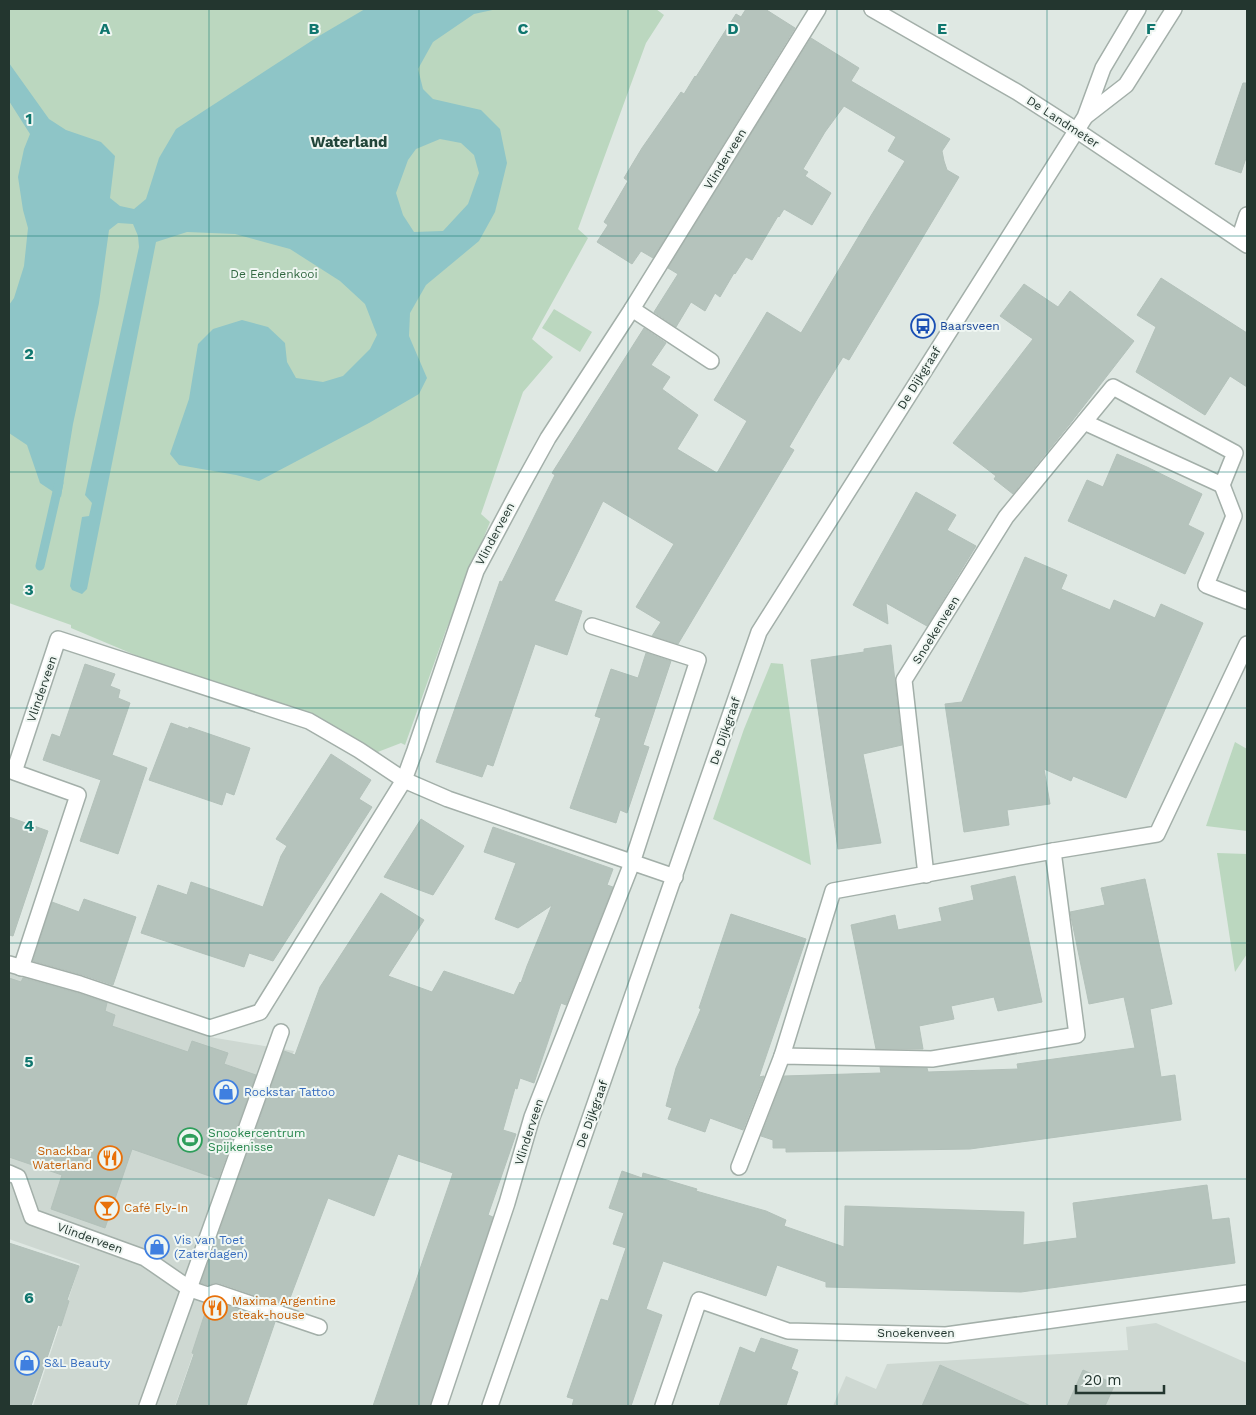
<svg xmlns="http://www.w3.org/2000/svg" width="1256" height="1415" viewBox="0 0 1256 1415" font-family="'Work Sans',sans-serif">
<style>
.built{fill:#ced8d2}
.green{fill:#bbd7bf}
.water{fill:#8ec5c7;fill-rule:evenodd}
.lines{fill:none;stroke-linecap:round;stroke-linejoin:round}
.stream{stroke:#8ec5c7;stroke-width:9}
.building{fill:#b5c3bc;stroke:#b3c1ba}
.minor-casing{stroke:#a3afa9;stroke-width:18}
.minor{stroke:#fff;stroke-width:15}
.grid{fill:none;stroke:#0f766e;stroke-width:1;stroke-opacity:0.55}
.labels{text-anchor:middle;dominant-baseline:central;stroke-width:4;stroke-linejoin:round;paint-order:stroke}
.street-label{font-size:12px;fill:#23362f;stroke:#eff6f2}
.park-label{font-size:12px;fill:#326841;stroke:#eff6f2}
.transit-label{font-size:12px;fill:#164399;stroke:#eff6f2;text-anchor:start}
.shop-label{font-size:12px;fill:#366cbe;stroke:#eff6f2;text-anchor:start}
.leisure-label{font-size:12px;fill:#27864d;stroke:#eff6f2;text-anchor:start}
.food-label{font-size:12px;fill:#c56008;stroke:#eff6f2;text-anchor:start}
.quarter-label{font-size:15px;font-weight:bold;fill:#214539;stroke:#eff6f2}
.grid-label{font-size:16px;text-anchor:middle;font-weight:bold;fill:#0f766e;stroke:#eff6f2;stroke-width:4;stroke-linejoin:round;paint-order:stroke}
</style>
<rect width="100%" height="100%" fill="#dfe8e3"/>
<!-- built -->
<g class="built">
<polygon points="9,973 80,992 210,1037 294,1051 202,1287 213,1296 175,1406 33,1406 80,1264 9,1239"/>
<polygon points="1156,1323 1247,1363 1247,1406 833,1406 846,1376 876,1389 887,1364 1128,1350 1126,1327"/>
</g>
<!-- green -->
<g class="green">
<polygon points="9,9 656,9 664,15 646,43 578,229 588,238 532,339 553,357 523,392 481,514 490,522 446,630 405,745 401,743 370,755 237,692 147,660 71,628 71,625 9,603"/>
<polygon points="554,309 592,332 580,352 542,328"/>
<polygon points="771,663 783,664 811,865 713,819 744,729"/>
<polygon points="1235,742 1247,749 1247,831 1206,826"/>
<polygon points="1217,853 1247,854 1247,954 1235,972"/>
</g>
<!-- water -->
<path class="water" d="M365,9h132l-23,5 -41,28 -15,27 5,20 10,10 48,11 19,19 7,34 -12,49 -16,29 -53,44 -16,28 -1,23 18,42 -8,16 -50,29 -110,58 -23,-6 -57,-10 -9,-11 19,-55 9,-55 15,-15 29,-9 26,7 17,16 2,19 9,16 27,4 20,-6 27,-27 7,-14 -12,-31 -25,-23 -50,-32 -55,-15 -48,-2 -31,10 -69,347 -5,5 -10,-4 -2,-4 12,-69 7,-1 3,-13 -7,-8 54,-248 -1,-11 -5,-12 -15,-1 -9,7 -10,73 -26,121 -12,73 -21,-14 -13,-38 -18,-12v-128l5,-7 10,-32 4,-38 -5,-18 -5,-33 6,-28 6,-15 -21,-33v-38l40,56 17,11 35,12 14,14 -5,42 10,8 14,3 12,-10 13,-41 17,-29 143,-93zM440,139l21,4 13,12 5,18 -11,31 -25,27 -29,1 -11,-17 -7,-22 12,-33 8,-11z"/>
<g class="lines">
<!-- stream -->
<polyline class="stream" points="40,566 59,483"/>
</g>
<!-- building -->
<g class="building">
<polygon points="746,9 765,9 795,28 653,258 641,251 632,264 597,242 608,225 604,222 628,181 624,178 642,148 681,92 684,94 695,76 696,77 736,14 741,17"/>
<polygon points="811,38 859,68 851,81 950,139 942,151 944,161 947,170 959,177 849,360 843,357 816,401 789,447 794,450 678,644 652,636 661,622 636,607 674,544 603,501 554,601 582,611 567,655 535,644 493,766 487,764 482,777 436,762 500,581 502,582 539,507 555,475 552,473 644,328 666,343 651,365 670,377 662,389 698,415 677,449 717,473 747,421 714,400 767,312 801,333 872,214 905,161 888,151 896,137 844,106 825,132 803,169 808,172 805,176 831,193 812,225 784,209 779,217 778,216 752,260 746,257 735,274 734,273 720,297 715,293 705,311 691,302 676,327 654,312 678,274 668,268"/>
<polygon points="1243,83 1247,83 1247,155 1241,173 1215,164"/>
<polygon points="1161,278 1247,333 1247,387 1230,376 1205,415 1136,372 1156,327 1137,315"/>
<polygon points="1024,284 1058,307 1070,291 1134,341 1069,425 1013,494 994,479 996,476 953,443 1033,339 1000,316"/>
<polygon points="1117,454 1147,467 1202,494 1188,525 1204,533 1185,574 1068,521 1087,480 1103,487"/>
<polygon points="916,492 956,515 947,530 976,546 927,626 886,603 888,624 853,605"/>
<polygon points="1025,557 1067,575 1061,589 1110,610 1114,600 1155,618 1161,604 1203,623 1126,798 1073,776 1071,781 1044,769 1050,804 1007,810 1009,825 964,832 945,704 962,702"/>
<polygon points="891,645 902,745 863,754 881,843 838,849 811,660 864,652 864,649"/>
<polygon points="646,653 671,661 643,745 649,747 627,813 620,810 616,823 570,808 598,727 601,718 595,716 611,669 638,678"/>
<polygon points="85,664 115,674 110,686 120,690 118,698 130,703 112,755 147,768 118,854 80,841 101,780 43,760 52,734 60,737"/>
<polygon points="171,723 188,729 189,727 250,748 234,795 226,792 222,805 149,780"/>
<polygon points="331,754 371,780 359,799 372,807 273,961 249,953 244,967 141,933 158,885 187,895 191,882 263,907 281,856 287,846 276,839"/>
<polygon points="9,817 48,831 13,936 9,935"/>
<polygon points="421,819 464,846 433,895 384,877"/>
<polygon points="493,827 613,869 607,885 613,887 566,1005 561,1003 534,1083 520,1078 517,1089 515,1088 503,1130 516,1134 488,1215 493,1217 430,1406 373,1406 453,1173 398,1154 374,1216 328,1198 287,1306 219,1283 213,1283 208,1285 201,1283 284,1051 295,1055 320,987 381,893 424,920 388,976 432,992 444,971 514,995 520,982 521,983 527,966 552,905 518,928 495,919 516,863 484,852"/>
<polygon points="1015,876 1042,1002 998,1011 994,997 951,1006 954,1019 919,1026 923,1049 876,1049 851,925 895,915 898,930 942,921 939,908 974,900 971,886"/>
<polygon points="1145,879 1172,1004 1150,1009 1161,1077 1175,1075 1181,1120 970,1149 786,1152 786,1148 773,1148 773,1140 761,1136 784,1076 881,1073 880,1067 927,1068 928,1072 1018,1069 1017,1064 1135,1048 1124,997 1089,1004 1070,912 1105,905 1101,888"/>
<polygon points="84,899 136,917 113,985 83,975 33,961 52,902 79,912"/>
<polygon points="731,914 806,939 759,1077 764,1076 743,1130 710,1118 705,1132 668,1119 672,1108 666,1106 676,1068 701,1009 699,1008"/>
<polygon points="9,978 21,982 23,978 77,993 107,1003 105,1011 115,1015 112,1026 188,1052 192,1041 228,1053 224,1064 256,1075 218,1179 132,1149 105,1228 51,1209 62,1175 9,1157"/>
<polygon points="622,1171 642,1178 643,1173 697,1189 696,1191 766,1211 786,1220 784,1226 844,1247 845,1206 1024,1212 1023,1245 1077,1238 1073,1203 1207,1185 1212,1220 1229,1218 1235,1263 1021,1292 826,1287 826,1282 777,1265 766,1296 663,1261 646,1309 662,1315 631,1406 572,1406 574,1399 567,1397 601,1299 608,1301 626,1248 613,1244 624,1213 609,1208"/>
<polygon points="9,1243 79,1266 67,1300 69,1301 61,1326 58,1325 31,1406 9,1406"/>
<polygon points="216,1302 275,1322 246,1406 176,1406 194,1354 192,1353 208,1304"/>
<polygon points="761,1338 798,1350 791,1369 798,1372 786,1406 719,1406 740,1347 755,1353"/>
<polygon points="940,1365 1031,1406 922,1406"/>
<polygon points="1083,1370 1115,1384 1105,1406 1067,1406"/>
</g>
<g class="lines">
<!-- minor casing -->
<g class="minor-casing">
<g id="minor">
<polyline points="872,9 1017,92 1076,130 1247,245"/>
<polyline points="1086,116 1126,85 1174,9"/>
<polyline points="1239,239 1247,215"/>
<polyline points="632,309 711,361"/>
<polyline points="1222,485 1234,516 1206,585 1247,601"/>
<polyline points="926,875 904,680 1006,517 1113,387 1235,453 1222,485 1084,422"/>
<polyline points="9,964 80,984 210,1028 260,1012 404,780 415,750 476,571 517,494 548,438 632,309 818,9"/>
<polyline points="21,968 78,795 14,772 58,639 309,721 359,750 404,780 448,799 675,877"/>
<polyline points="782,1056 833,891 1053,851 1157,834 1247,644"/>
<polyline points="739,1167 782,1056 932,1059 1077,1035 1053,851"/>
<polyline points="9,1173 18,1177 32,1217 145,1258 190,1289 208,1295 216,1292 319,1327"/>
<polyline points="147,1406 281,1032"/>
<polyline points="439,1406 507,1203 532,1117 632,863 698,660 592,626"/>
<polyline points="490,1406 759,632 1085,117 1103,68 1138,9"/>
<polyline points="663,1406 699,1300 788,1331 946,1335 1247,1293"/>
</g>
</g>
<!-- minor -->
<use href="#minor" class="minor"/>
</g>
<!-- grid -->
<path class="grid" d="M209,9v1397M419,9v1397M628,9v1397M837,9v1397M1047,9v1397M9,236h1238M9,472h1238M9,708h1238M9,943h1238M9,1179h1238"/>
<!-- icons -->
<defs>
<g id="bus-ring" transform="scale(1.25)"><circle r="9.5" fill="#eff6f2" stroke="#1a4fb4" stroke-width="1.5"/><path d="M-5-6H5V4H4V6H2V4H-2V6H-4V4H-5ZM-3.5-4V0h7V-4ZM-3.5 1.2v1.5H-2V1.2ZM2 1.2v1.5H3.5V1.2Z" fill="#1a4fb4"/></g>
<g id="shop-ring" transform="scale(1.25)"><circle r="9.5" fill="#eff6f2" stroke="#3f7fe0" stroke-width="1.5"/><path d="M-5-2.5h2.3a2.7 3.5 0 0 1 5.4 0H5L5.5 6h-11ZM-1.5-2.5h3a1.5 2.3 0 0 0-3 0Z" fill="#3f7fe0"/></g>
<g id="stadium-ring" transform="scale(1.25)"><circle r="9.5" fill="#eff6f2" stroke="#2e9e5b" stroke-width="1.5"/><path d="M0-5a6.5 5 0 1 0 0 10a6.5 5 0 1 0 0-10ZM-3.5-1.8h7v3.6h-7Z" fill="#2e9e5b"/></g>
<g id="restaurant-ring" transform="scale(1.25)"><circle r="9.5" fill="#eff6f2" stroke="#e8710a" stroke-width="1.5"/><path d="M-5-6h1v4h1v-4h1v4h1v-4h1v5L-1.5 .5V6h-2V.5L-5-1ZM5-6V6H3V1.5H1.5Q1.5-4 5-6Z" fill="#e8710a"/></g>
<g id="bar-ring" transform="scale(1.25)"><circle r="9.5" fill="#eff6f2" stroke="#e8710a" stroke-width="1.5"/><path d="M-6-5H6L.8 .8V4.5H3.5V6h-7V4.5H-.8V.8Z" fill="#e8710a"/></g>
</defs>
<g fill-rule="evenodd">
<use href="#bus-ring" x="923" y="326"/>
<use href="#shop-ring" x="226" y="1092"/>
<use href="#stadium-ring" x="190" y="1140"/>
<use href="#restaurant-ring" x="110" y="1158"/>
<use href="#bar-ring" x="107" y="1208"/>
<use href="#shop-ring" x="157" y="1247"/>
<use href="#restaurant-ring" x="215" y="1308"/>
<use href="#shop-ring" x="27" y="1363"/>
</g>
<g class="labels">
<!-- street labels -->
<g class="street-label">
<text transform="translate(1063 122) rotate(33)">De Landmeter</text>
<text transform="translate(725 159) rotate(-58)">Vlinderveen</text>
<text transform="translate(919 378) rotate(-58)">De Dijkgraaf</text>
<text transform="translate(495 534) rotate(-62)">Vlinderveen</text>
<text transform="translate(936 630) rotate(-58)">Snoekenveen</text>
<text transform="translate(42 689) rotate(-71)">Vlinderveen</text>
<text transform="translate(725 731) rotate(-71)">De Dijkgraaf</text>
<text transform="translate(592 1114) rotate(-70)">De Dijkgraaf</text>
<text transform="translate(529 1132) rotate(-72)">Vlinderveen</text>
<text transform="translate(90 1238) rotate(20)">Vlinderveen</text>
<text x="916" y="1333">Snoekenveen</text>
</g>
<!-- park labels -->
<g class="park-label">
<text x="274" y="274">De Eendenkooi</text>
</g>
<!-- transit labels -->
<g class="transit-label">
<text x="940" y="326">Baarsveen</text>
</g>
<!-- shop labels -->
<g class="shop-label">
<text x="244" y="1092">Rockstar Tattoo</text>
<text x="174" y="1240">Vis van Toet<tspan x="174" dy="14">(Zaterdagen)</tspan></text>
<text x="44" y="1363">S&amp;L Beauty</text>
</g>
<!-- leisure labels -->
<g class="leisure-label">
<text x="208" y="1133">Snookercentrum<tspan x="208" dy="14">Spijkenisse</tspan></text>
</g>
<!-- food labels -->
<g class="food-label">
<text x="92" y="1151" text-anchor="end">Snackbar<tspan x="92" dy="14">Waterland</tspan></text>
<text x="124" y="1208">Café Fly-In</text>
<text x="232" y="1301">Maxima Argentine<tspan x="232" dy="14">steak-house</tspan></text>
</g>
<!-- quarter labels -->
<g class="quarter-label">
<text x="349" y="142">Waterland</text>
</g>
</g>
<g class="grid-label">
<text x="105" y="34">A</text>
<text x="314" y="34">B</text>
<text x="523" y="34">C</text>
<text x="733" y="34">D</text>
<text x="942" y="34">E</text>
<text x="1151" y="34">F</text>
<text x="29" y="124">1</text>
<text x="29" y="359">2</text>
<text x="29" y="595">3</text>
<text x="29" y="831">4</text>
<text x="29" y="1067">5</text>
<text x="29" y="1303">6</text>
</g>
<!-- border -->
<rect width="1256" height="1415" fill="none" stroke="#23362f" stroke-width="20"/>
<!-- scale -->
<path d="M1076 1385v8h88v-8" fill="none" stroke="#23362f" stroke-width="2.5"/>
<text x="1084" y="1385" font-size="15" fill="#23362f" stroke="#eff6f2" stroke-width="4" paint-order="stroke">20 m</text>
</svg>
